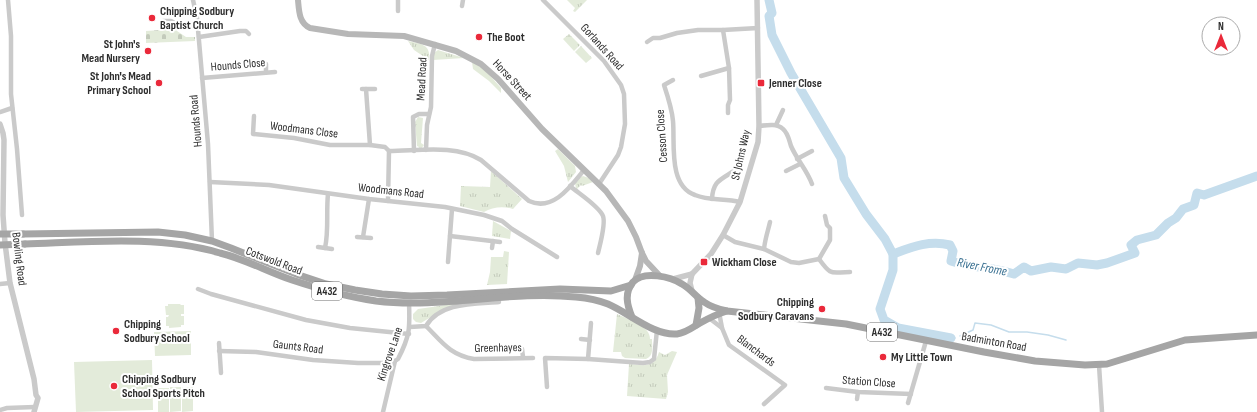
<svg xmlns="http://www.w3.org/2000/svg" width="1257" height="412" viewBox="0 0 1257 412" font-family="'Sofia Sans Condensed',sans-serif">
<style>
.grass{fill:url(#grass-tufts)}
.cemetery{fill:url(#cemetery-stones)}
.garden{fill:#e3ebda}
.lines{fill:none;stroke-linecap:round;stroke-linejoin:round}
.stream{stroke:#c5ddec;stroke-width:1.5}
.river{stroke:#c5ddec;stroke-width:9}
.minor{stroke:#cacaca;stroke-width:4.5}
.tertiary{stroke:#cacaca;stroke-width:5.5}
.secondary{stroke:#b7b7b7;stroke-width:6}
.primary{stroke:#a5a5a5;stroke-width:7}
.primary-bridge{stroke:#a5a5a5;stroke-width:7}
.poi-dot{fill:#ea293a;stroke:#fff;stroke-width:1.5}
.labels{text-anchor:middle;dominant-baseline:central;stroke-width:4;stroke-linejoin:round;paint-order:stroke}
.shield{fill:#fff;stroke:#6c6c6c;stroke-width:1}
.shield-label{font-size:11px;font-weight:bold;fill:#2d2d2d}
.poi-label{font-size:12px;font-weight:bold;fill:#2d2d2d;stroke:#fff;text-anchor:start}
.street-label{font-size:12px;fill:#2d2d2d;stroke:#fff}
.water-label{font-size:13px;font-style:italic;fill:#397091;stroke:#fff}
</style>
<defs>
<pattern id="grass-tufts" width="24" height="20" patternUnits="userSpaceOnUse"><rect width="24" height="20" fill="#e3ebda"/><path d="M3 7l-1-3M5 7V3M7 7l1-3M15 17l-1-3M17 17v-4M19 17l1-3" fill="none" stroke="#c3cabb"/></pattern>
<pattern id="cemetery-stones" width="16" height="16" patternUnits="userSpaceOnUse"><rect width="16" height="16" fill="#e3ebda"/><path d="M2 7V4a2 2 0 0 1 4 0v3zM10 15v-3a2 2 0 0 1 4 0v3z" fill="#c3cabb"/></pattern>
</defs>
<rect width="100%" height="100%" fill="#fff"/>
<!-- grass -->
<g class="grass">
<polygon points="567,0 587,0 575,12 573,11 575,8"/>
<polygon points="569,34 580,45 574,51 563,39"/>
<path d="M408,41c13,3 23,3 21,19l-15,-10z"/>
<polygon points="581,46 592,58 586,63 575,52"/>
<polygon points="438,50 441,51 464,58 433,60 434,53"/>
<path d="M472,62c11,4 21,17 29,26v5l-12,-12 -16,-12z"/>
<polygon points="418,117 423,118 421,143 424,145 421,149 418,149 419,147 417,146 415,122"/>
<polygon points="558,149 575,166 576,172 568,182 564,166 555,151"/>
<path d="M491,171l31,28 -9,10c-9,-3 -21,-2 -29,3l-24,-6 1,-20 29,1z"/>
<polygon points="583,176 589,178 593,182 582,186 581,185 577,189 576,189 575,183 579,178"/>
<polygon points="493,221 511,231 510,239 492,236"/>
<polygon points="504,251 509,252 507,284 487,285 490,272 491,257 503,257"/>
<polygon points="453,304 458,304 439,312 421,323 416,322 413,319 413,314 418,309"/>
<path d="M617,314c10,5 34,12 33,25h2c0,8 2,17 -6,20l-21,-1 -3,-2 -1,-4h-8z"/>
<path d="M672,351l5,1 -10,23 1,17 -2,7 -39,-3 2,-32c14,1 25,5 30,-12l6,3z"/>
</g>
<!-- cemetery -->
<polygon class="cemetery" points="176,29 177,31 186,37 195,37 195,41 146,43 146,31"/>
<!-- garden -->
<g class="garden">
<polygon points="168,304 180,304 181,305 184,305 184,314 181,314 181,316 184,316 184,325 181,325 181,327 169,328 169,326 166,326 166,317 168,317 169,315 166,315 165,306 168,306"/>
<polygon points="191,331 191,355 155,356 154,332"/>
<polygon points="152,360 153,410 76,412 74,362"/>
<polygon points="170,387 181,387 181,411 170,412"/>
<polygon points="182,387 193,387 193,411 182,412"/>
<rect x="158" y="388" width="11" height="24"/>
</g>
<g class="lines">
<!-- stream -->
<g class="stream">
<polyline points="960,336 973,330 975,323 991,325 1009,332 1027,332 1048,335 1066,340"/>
<polyline points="951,338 955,338"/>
</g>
<!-- river -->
<g class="river">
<path d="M769,0l3,13 -3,3 3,19 19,38 50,85 3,20 22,36 19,25 8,15c19,-7 36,-14 57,-9l3,6 -2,10c20,7 42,6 63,13l10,-7 7,4 20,-4 15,2 12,-6 19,2 10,-2 28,-10 -4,-8 6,-5 19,-5 12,-12 8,-5 7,-9 11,-4 3,-12 7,2 53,-19"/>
<polyline points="893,254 893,270 880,309 884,320 898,328 951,338"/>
</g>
<!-- minor -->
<g class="minor">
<polyline points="8,0 11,36 11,94 17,149 22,215"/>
<polyline points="193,0 197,18 208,144 212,241"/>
<polyline points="543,0 604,61 621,85 624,94 625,124 621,147 618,155 599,184"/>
<polyline points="462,6 463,0"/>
<polyline points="398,11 398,0"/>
<polyline points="163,21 171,21 180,26 197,25"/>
<polyline points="723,30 729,68 730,100 728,105 728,113"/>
<polyline points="199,37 240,31 246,31 249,34"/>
<polyline points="647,42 653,38 660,38 677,33 698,30 723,30 758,28"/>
<polyline points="266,64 266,72"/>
<polyline points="701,76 729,68"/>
<polyline points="202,78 275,72"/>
<path d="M673,80l-9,5c4,12 8,24 9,36 2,22 -5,65 22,74 14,6 30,3 45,7"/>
<polyline points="362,89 375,89"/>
<polyline points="366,89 370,145"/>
<polyline points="0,112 12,108"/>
<polyline points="254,116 253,134 294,138 330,145 370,145 385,147 389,151 388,201"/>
<polyline points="776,125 783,110"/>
<path d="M759,126c8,-1 18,-3 24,3 5,4 6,11 8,17 6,14 16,24 21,38"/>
<polyline points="426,150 427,125 431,107 432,56 435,44"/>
<path d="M389,151c29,0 66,-7 92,9l48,41c24,11 42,-15 55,-31"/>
<polyline points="414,151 413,117 419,114 429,114"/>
<polyline points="797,159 812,151"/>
<polyline points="786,171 800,164"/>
<polyline points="210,182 269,185 369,199 445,207 484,215 502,221 512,229 557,257"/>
<path d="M570,186c8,7 29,20 33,30 3,8 -3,28 -5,37"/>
<path d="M712,199c1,-18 8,-19 22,-28"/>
<polyline points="723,235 735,242 764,249 791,262 799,263 819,259 830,240 830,228 827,225 825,216"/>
<polyline points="450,236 500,242"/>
<polyline points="357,237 371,238"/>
<polyline points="363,237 369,199"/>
<polyline points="318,247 332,249"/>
<path d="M325,248c4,-18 1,-36 3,-54"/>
<polyline points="492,248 493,241"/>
<path d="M764,249c1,-10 4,-18 6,-27"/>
<path d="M819,259c13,18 12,13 31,13"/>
<polyline points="448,262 452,209"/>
<polyline points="0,284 10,283"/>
<polyline points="198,289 211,294 306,320 350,328 409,334"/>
<polyline points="719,312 722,328 729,345 785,385 764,404"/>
<polyline points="709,318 722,328"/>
<path d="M426,326c16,16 24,29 48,33l59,-1"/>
<path d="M410,327l16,-1c14,-24 49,-22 73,-24"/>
<polyline points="581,339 590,340"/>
<polyline points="219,343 221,373"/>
<polyline points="522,349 523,357"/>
<polyline points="219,351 256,352 313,360 358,363 388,363 395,361"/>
<polyline points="588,359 591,323"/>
<polyline points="1099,365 1102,412"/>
<polyline points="547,387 545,358 588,359 643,363 650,362 654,359 657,330"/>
<polyline points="826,388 858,392 911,394"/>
<polyline points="857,399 858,392"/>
<polyline points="908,403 926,341"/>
<polyline points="0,410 7,408 35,407"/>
<path d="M383,412l12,-51 3,-2c12,-23 12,-31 11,-56"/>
</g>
<!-- tertiary -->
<g class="tertiary">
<polyline points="0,124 3,133 4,140 3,215 5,243 10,283 34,379 36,395 38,398 34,412"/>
<polyline points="673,279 692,274"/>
<polyline points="692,291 690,283 692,274 711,254 723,235 740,202 758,142 759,126 757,0"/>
</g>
<!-- secondary -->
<g class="secondary">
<path d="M298,0c1,11 1,23 12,28l38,6 56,2 52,15 25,13 17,15 44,50 64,62 22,30 8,16 6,16 4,8 14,15"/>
<polyline points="635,280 640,266 642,253"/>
</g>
<!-- primary -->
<g class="primary">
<polyline points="23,234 158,232 185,235 212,241 231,248 299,275 326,284 355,290 382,294 411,296 447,295 560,289 611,291 631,285"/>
<path d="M25,244c63,-2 134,-9 195,9 25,6 48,19 72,27 27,9 56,17 84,21 67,8 134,-11 200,-4 11,1 22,3 32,7 21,9 46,32 69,30 9,-1 16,-7 23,-11 9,-5 17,-9 27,-12"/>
<path d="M632,317c-5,-12 -8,-24 1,-35 11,-12 38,-5 49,2 9,5 14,13 22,18 7,5 14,7 23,9l119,13 138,28 51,9 50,4 22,-1 78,-24 72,-5"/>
<polyline points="696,325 699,308 698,298"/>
</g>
<!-- primary-bridge -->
<g class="primary-bridge">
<polyline points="0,234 23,234"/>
<polyline points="0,245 25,244"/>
</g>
</g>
<!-- markers -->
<g class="poi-dot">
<circle cx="152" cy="18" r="4"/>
<circle cx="479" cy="37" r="4"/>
<circle cx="148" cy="51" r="4"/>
<circle cx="159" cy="83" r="4"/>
<rect x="757" y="79" width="8" height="8" rx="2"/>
<rect x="700" y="258" width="8" height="8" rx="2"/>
<circle cx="822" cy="309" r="4"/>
<circle cx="116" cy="331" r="4"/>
<circle cx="883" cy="357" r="4"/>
<circle cx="114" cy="386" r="4"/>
</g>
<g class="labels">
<!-- shield labels -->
<g class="shield">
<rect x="312" y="282" width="30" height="18" rx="3"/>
<rect x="867" y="323" width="30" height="18" rx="3"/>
</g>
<g class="shield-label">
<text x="327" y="291">A432</text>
<text x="882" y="332">A432</text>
</g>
<!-- poi labels -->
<g class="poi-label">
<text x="160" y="11">Chipping Sodbury<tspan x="160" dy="14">Baptist Church</tspan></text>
<text x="487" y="37">The Boot</text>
<text x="140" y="44" text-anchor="end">St John's<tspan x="140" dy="14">Mead Nursery</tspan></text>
<text x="151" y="76" text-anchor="end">St John's Mead<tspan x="151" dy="14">Primary School</tspan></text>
<text x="769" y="83">Jenner Close</text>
<text x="712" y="262">Wickham Close</text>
<text x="814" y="302" text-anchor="end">Chipping<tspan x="814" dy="14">Sodbury Caravans</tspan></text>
<text x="124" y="324">Chipping<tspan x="124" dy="14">Sodbury School</tspan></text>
<text x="891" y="357">My Little Town</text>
<text x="122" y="379">Chipping Sodbury<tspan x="122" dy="14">School Sports Pitch</tspan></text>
</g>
<!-- street labels -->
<g class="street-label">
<text transform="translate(602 47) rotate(48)">Gorlands Road</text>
<text transform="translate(238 65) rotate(-5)">Hounds Close</text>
<text transform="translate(422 79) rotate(-87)">Mead Road</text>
<text transform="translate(512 80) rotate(47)">Horse Street</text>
<text transform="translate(196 121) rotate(-95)">Hounds Road</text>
<text transform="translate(304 130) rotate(7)">Woodmans Close</text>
<text transform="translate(662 136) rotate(-94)">Cesson Close</text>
<text transform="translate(741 155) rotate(-77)">St Johns Way</text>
<text transform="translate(391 191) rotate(6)">Woodmans Road</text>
<text transform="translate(19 259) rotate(83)">Bowling Road</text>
<text transform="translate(274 261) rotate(21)">Cotswold Road</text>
<text transform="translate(994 342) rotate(10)">Badminton Road</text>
<text transform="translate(298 347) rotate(7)">Gaunts Road</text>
<text transform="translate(498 348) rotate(-1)">Greenhayes</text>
<text transform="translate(756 351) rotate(37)">Blanchards</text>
<text transform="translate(390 354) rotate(-71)">Kingrove Lane</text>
<text transform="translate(869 382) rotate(4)">Station Close</text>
</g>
<!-- water labels -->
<g class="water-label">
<text transform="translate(982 267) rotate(11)">River Frome</text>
</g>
</g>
<!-- north arrow -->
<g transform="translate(1221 36)"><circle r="19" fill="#ffffff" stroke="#ababab"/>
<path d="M0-3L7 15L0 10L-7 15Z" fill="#ea293a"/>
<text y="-6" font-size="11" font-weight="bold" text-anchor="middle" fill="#2d2d2d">N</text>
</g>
</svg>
